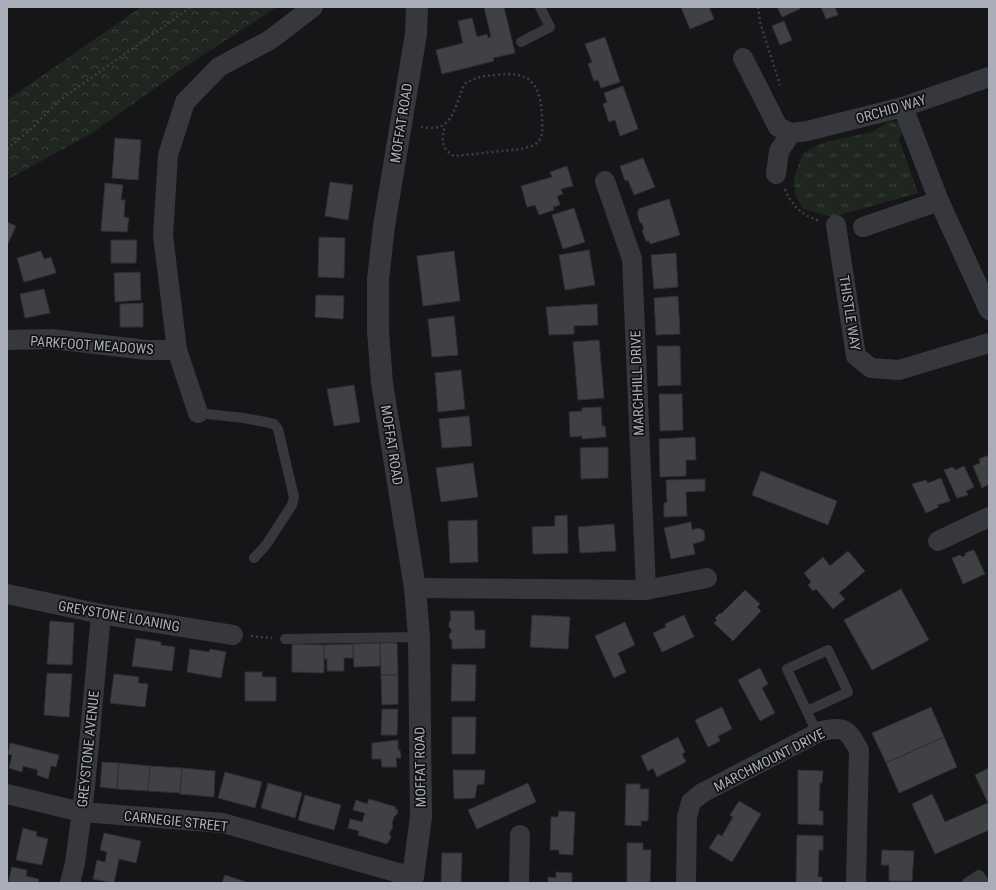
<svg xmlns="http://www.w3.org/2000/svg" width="996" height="890" viewBox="0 0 996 890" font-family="'Roboto Condensed',sans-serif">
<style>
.grass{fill:url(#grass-tufts)}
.forest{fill:url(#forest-crowns)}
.building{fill:#404145;stroke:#303034}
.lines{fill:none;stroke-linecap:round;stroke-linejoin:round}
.path{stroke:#3d3f44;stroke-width:2.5;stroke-dasharray:2 3;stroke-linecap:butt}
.service{stroke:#37383d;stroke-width:10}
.minor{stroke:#37383d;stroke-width:20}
.tertiary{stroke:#37383d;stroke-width:22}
.labels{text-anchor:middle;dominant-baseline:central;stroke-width:3.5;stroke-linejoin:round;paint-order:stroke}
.street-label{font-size:14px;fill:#a8adb8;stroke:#111113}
</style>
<defs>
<pattern id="grass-tufts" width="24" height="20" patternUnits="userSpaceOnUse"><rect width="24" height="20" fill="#1e261f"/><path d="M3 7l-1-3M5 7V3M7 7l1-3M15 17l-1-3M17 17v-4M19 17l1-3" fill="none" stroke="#3c433d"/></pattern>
<pattern id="forest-crowns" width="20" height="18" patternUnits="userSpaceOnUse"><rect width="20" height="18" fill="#1e261f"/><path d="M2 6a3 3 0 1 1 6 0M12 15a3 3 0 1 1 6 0" fill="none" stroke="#3c433d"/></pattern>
</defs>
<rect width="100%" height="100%" fill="#161618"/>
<!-- grass -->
<polygon class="grass" points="890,121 898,122 903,130 899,139 918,193 832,217 803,209 795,194 794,178 803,153 825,142 872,132"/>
<!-- forest -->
<polygon class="forest" points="141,7 277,7 185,67 92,133 7,180 7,100"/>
<!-- building -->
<g class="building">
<polygon points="484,7 504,7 515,53 493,58 494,61 442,74 436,50 463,43 458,21 472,18 477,37 487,34 488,38 491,37"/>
<polygon points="681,7 709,7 714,19 690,29"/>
<polygon points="777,7 799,7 800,9 782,17"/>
<polygon points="821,7 835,7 838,15 826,19"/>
<polygon points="784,21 792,40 780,45 772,26"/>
<polygon points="605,37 620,82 601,88 598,80 594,81 588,64 592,62 585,44"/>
<polygon points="623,86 638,129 620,136 615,120 609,122 603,104 607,102 604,93"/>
<polygon points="115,138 141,140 138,180 112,178"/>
<polygon points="643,158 655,187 634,195 628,180 625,181 620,166"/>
<polygon points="567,166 573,186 561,189 563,194 557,196 560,205 553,207 554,210 539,215 535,205 527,207 521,186 552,177 550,172"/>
<polygon points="330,182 353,185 348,220 325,216"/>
<polygon points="105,183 123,185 121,200 125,200 124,217 129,218 127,232 101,231"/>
<polygon points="669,199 680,235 650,244 649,241 646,241 642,230 644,229 642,223 640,223 637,212 639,212 638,209"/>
<polygon points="574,208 585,242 563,249 552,215"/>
<polygon points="7,222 16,226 7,246"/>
<polygon points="319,237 345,238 344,278 318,277"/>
<polygon points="111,240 137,240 136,263 111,263"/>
<polygon points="589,250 595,285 565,290 559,255"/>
<polygon points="41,251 44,259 51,257 56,273 24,282 17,258"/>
<polygon points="454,251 460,301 423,306 417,256"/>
<polygon points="676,253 678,287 654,289 651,255"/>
<polygon points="140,272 141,300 115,302 114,273"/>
<polygon points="44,289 50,313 25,318 20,294"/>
<polygon points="316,295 344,296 343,319 315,317"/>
<polygon points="678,296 680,334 656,335 654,298"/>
<polygon points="143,303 143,327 120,327 120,304"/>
<polygon points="597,304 598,325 574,326 574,334 549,335 546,307"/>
<polygon points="454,316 458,355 432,357 428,319"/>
<polygon points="599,340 604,398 578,400 573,342"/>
<polygon points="657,346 680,346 681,385 658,386"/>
<polygon points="461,370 465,409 438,412 435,373"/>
<polygon points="354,385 360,422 334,426 327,389"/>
<polygon points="659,394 682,394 683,430 660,431"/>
<polygon points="601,407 602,426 605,426 606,437 582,439 582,436 570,437 569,412 582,411 582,408"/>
<polygon points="469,416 472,446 442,448 439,419"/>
<polygon points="695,437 696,460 686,460 686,476 660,477 659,439"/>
<polygon points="608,447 608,478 581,479 580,448"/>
<polygon points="989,455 989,484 982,488 973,466 980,463 979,459"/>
<polygon points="473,463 478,497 441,502 436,468"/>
<polygon points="964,466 974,487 966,491 968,495 957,498 944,470 953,467 955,470"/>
<polygon points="761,471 837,501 828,525 752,495"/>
<polygon points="941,478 950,501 937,505 939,507 926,513 912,484 926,480 928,483"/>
<polygon points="705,479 705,491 686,492 687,516 664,517 664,503 667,502 666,480"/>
<polygon points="567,515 568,553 533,554 532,527 555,526 555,516"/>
<polygon points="477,520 478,562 450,563 448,521"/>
<polygon points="691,522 692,530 699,528 704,531 705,538 703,541 693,544 695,554 671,559 664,528"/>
<polygon points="614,524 616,551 580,553 578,527"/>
<polygon points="974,550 985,574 963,584 952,558 960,555 962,557 966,555 965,553"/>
<polygon points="848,551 865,571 839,593 845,599 833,609 816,589 813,591 808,585 811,582 804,573 823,557 830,566"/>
<polygon points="901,589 929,640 872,670 844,620"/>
<polygon points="745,590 760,604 757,607 761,611 733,641 714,623 717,620 715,618 720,613 721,614"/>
<polygon points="450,611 474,611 475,630 485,630 485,648 452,649 452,640 450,639 449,634 452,632 451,629 449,627 449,622 451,620"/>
<polygon points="532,615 570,617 568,649 530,647"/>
<polygon points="684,615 694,637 662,652 653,633 666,627 665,624"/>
<polygon points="50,621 74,623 72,665 47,664"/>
<polygon points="625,622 635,645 618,653 626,672 614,678 595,636"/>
<polygon points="136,638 161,642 161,645 175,647 172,671 132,666"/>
<polygon points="380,643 397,643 398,675 381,675"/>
<polygon points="380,643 380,666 354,667 353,644"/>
<polygon points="292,644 324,645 324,673 292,672"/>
<polygon points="353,644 353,658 344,658 344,671 327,671 327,659 324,659 324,645"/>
<polygon points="190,649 209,652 210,649 226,652 221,678 187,672"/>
<polygon points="452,664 476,665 475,701 451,701"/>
<polygon points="760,668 768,684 762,688 775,713 760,721 738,680"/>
<polygon points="245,672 262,672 262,677 276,677 276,701 245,701"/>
<polygon points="47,673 72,674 69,717 44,715"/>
<polygon points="114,674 139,677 138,683 148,684 145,707 110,703"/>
<polygon points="381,675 398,675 398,704 382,705"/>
<polygon points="722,707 732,729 718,736 720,741 708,747 695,720"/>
<polygon points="931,707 944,737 886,763 872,733"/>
<polygon points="382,709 398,709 397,735 381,735"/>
<polygon points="452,717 476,717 475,754 452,754"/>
<polygon points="678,737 685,752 682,754 686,762 657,777 653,768 648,771 641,756"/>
<polygon points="944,737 957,767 899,793 886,763"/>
<polygon points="398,740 398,750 400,750 401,758 396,758 397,767 382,767 381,759 372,759 372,743"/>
<polygon points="10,743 59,755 56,767 51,766 48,779 37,775 38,770 23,766 22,772 9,768 12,755 8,754"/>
<polygon points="102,762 119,763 117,789 100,787"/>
<polygon points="119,763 150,766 148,791 117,789"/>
<polygon points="150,766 182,768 180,793 148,791"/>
<polygon points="182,768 215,771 214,797 180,794"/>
<polygon points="989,768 989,830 935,854 912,804 932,794 945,822 988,803 975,775"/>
<polygon points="453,770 485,770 484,784 477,785 475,798 454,799"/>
<polygon points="798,770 823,771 822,783 820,783 819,811 823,811 823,825 798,824"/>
<polygon points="225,772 262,782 255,808 218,798"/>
<polygon points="268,783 302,793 295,818 261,808"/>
<polygon points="528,783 536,802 477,829 468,810"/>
<polygon points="626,784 640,784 640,789 649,789 648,821 641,821 641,826 625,825"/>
<polygon points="305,795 341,805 334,830 298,820"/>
<polygon points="369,799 396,807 395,809 398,810 397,814 394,817 392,823 393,827 389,834 391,836 390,840 388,842 387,844 358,835 359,831 348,828 350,819 362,822 365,813 353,810 356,800 367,804"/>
<polygon points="739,801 761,814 732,862 709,848 718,834 722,836 733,817 730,815"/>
<polygon points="559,811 575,812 573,855 559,854 559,850 550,850 551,817 558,817"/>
<polygon points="23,828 37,832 36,836 48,839 42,865 16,860"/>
<polygon points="104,833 141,841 136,863 119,859 114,883 93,879 97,860 105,862 107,852 100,850"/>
<polygon points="797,835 823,836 823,850 819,850 818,877 822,877 822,883 796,883"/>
<polygon points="627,843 643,843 643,850 651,850 650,882 627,883"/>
<polygon points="882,850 914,851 912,881 889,881 889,865 881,865"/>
<polygon points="442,853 462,853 461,883 441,883"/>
<polygon points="12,867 27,870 26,876 39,879 38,883 8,883"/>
<polygon points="556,872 572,873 572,883 548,883 548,877 556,878"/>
<polygon points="225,875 249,883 222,883"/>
</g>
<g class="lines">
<!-- path -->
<g class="path">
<polyline points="758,7 760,22 780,85"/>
<path d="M421,127c8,1 15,2 22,-2 10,-4 17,-31 21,-41 13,-7 18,-8 32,-9 35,-5 45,10 46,43 0,8 2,18 -4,24 -4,4 -11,5 -17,7l-67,7c-14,-8 -12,-17 -9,-31"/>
<polyline points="7,149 29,131 60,100 191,7"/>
<path d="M785,189c6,16 18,27 33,31"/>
<polyline points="251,636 272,638"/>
</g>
<!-- service -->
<g class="service">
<polyline points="521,42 550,27 540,7"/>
<polyline points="198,413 244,418 265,422 274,424 278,429 294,497 292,505 266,545 254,558"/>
<polyline points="285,639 419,637"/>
<polyline points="807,711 848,692 828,650 787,669 817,733"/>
<polyline points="967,883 979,875 985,883"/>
</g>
<!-- minor -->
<g class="minor">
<polyline points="743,58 778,127 791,133 807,131 903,107 989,77"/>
<polyline points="903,107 939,201 989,310"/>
<polyline points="776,174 779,151 791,133"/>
<polyline points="605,181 632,259 646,590"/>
<polyline points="836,225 856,356 871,368 899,370 989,343"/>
<polyline points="863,227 939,201"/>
<polyline points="7,340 52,339 147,350 177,350"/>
<polyline points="198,413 177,350 163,235 168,155 185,102 219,67 270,40 313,7"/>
<polyline points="938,541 989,517"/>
<polyline points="415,588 646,590 707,578"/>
<polyline points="7,594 101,614 233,635"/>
<polyline points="7,794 81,812 223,823 413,877"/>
<polyline points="70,883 75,863 85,787 101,614"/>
<polyline points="519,883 520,835"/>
<path d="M686,883l1,-66 4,-15 11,-9 119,-62c25,-5 26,-2 38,19l-3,133"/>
</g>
<!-- tertiary -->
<polyline class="tertiary" points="411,883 413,877 421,817 419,637 415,588 382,383 378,331 378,280 384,226 416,34 417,7"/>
</g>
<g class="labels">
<!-- street labels -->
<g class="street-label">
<text transform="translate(891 109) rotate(-16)">ORCHID WAY</text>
<text transform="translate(401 123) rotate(-81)">MOFFAT ROAD</text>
<text transform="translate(850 313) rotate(81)">THISTLE WAY</text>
<text transform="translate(92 345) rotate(4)">PARKFOOT MEADOWS</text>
<text transform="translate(637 383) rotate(-92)">MARCHHILL DRIVE</text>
<text transform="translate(392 445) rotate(81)">MOFFAT ROAD</text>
<text transform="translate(119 616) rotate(10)">GREYSTONE LOANING</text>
<text transform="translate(88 749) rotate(-84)">GREYSTONE AVENUE</text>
<text transform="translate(769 760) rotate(-27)">MARCHMOUNT DRIVE</text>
<text transform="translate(420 767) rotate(-91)">MOFFAT ROAD</text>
<text transform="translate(176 821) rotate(6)">CARNEGIE STREET</text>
</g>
</g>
<!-- border -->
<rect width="996" height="890" fill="none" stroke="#a8adb8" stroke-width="16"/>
</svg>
